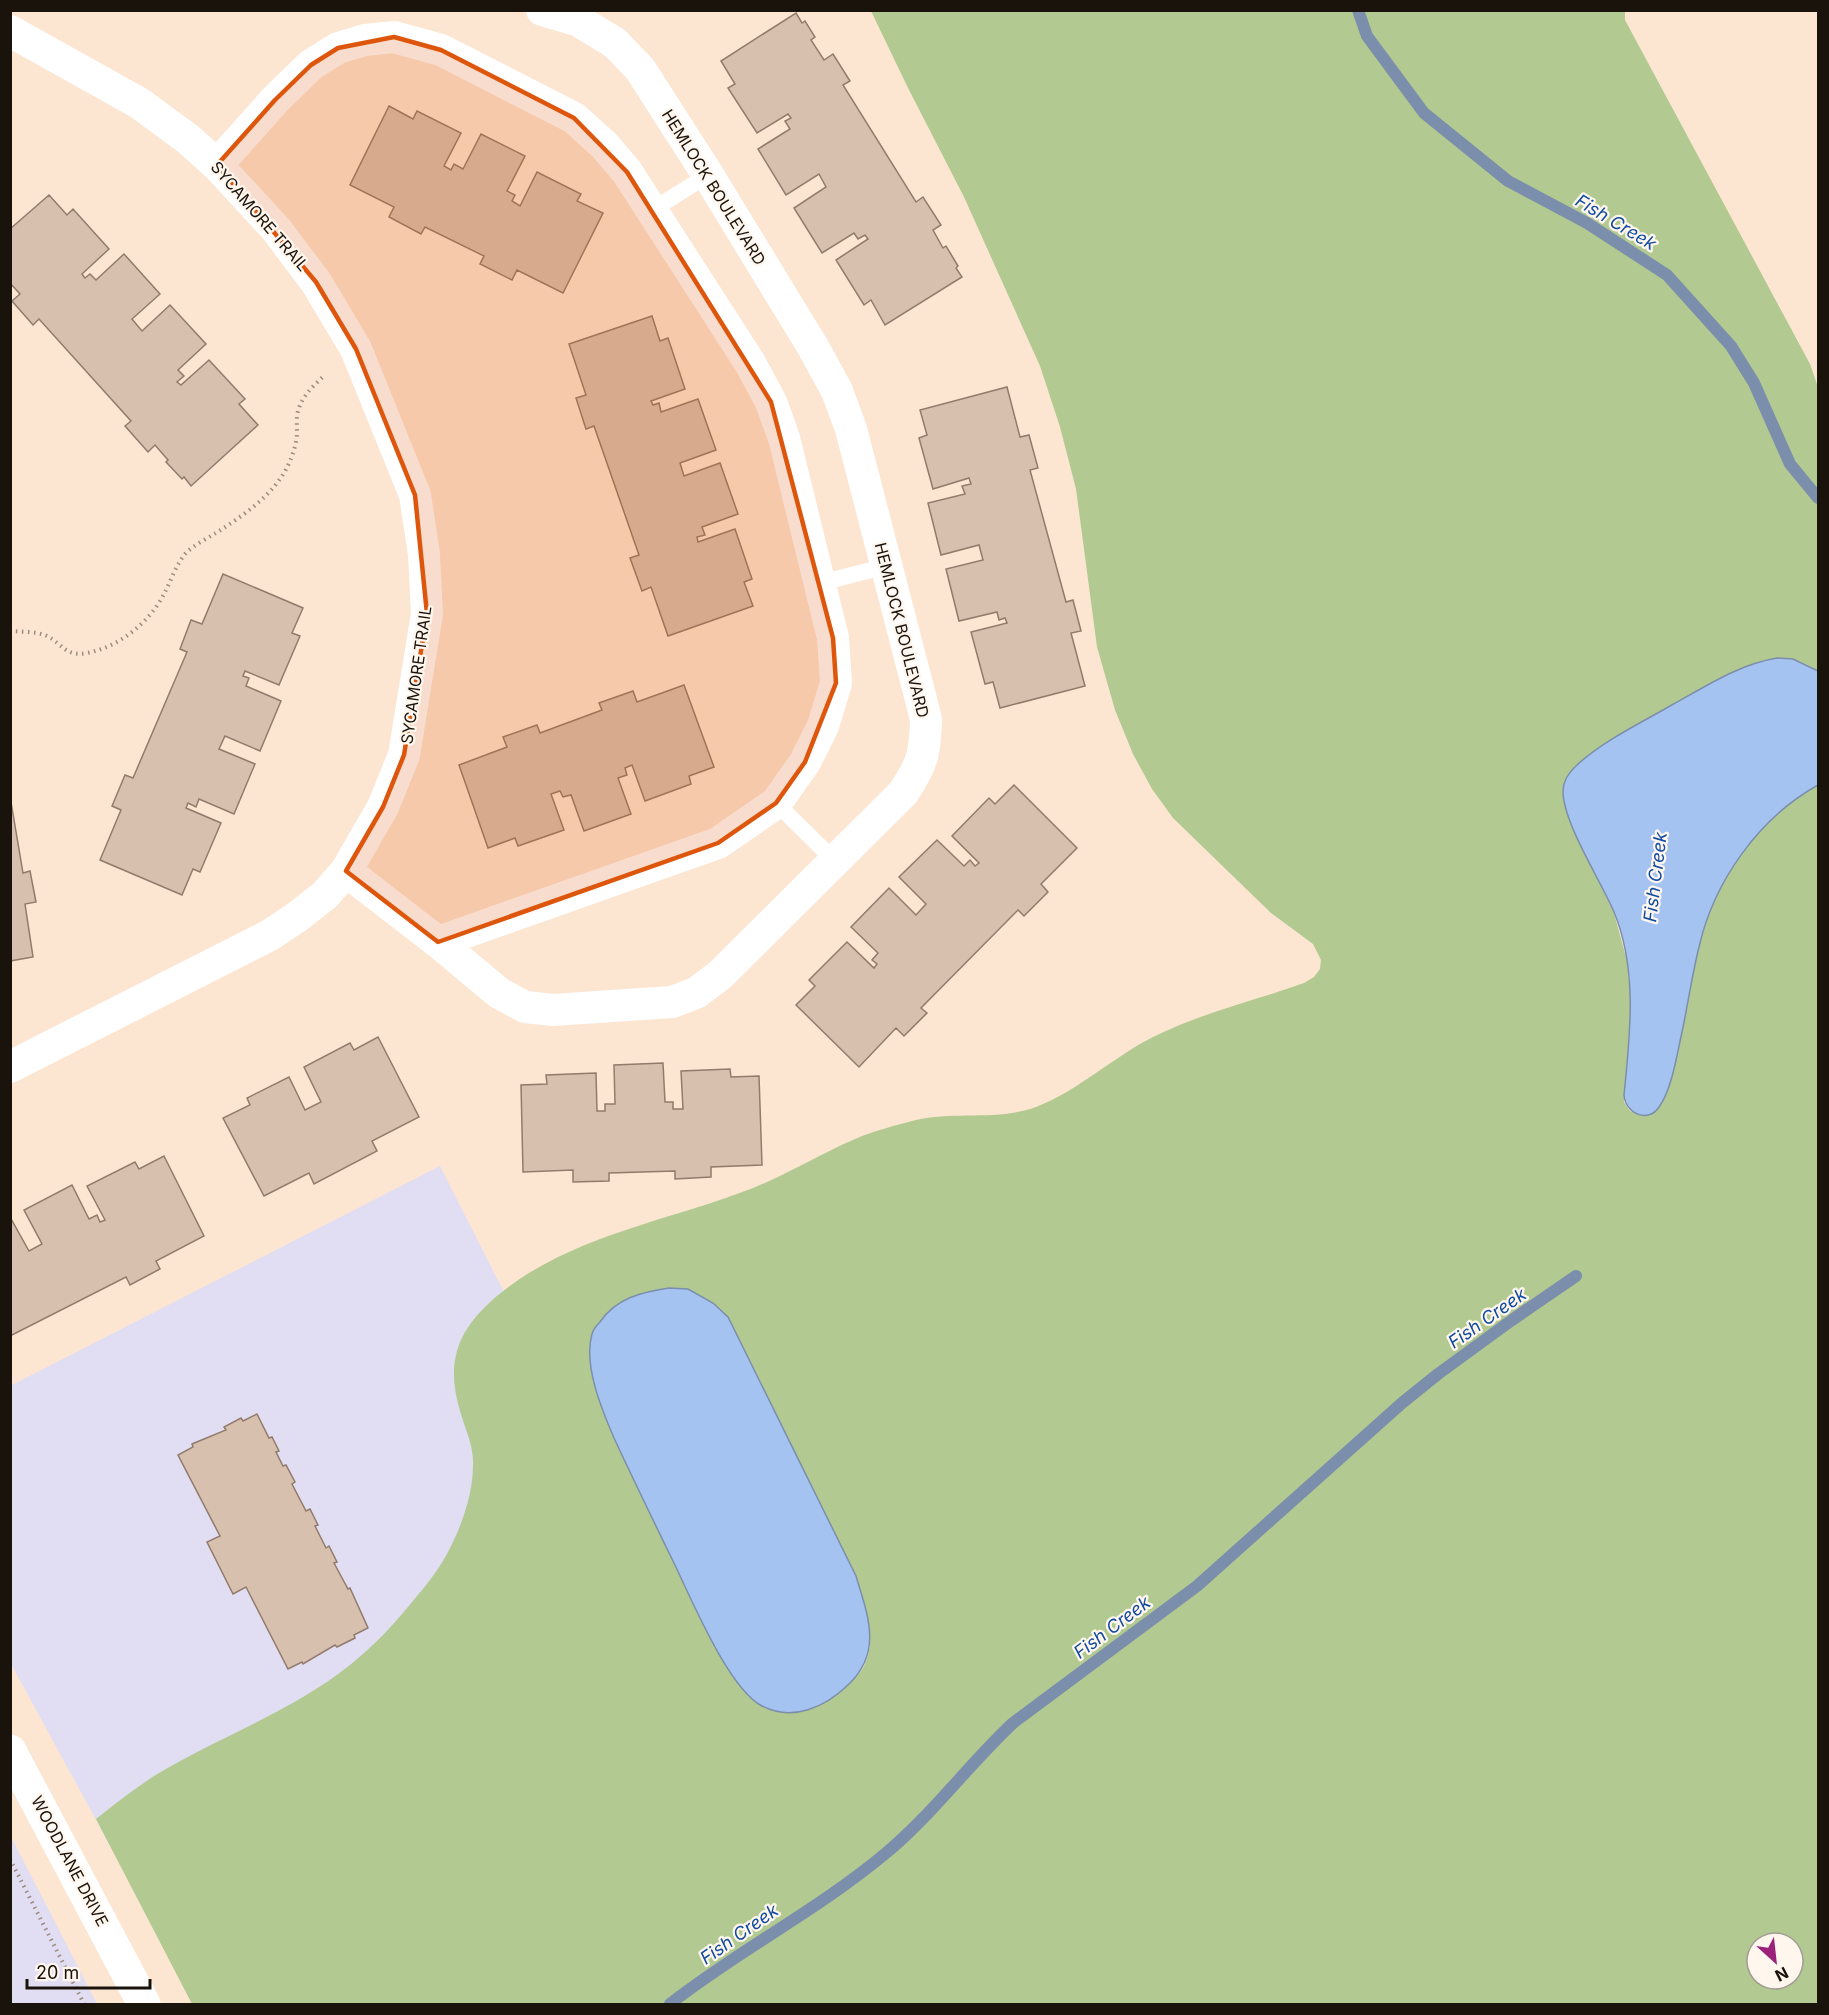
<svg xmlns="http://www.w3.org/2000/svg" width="1829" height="2015" viewBox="0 0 1829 2015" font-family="Inter,sans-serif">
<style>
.commercial{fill:#e1ddf3}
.green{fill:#b2ca91;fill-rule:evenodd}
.water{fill:#a5c3f1;stroke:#7b8eac;stroke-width:1.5}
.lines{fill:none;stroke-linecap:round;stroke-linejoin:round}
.stream{stroke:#7b8eac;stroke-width:12}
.building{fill:#d7c0ae;stroke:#917b6b;stroke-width:1.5}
.path{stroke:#9b8c7d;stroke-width:4;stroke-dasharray:1.5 4.5;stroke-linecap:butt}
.service{stroke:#fff;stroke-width:16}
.minor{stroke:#fff;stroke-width:32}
.tertiary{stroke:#fff;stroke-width:33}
.marked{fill:#de560c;fill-opacity:0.2;stroke:#de560c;stroke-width:4.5;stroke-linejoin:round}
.labels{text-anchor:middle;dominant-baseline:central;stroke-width:4.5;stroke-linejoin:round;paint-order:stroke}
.street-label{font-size:16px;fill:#1a130c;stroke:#fff6ee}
.water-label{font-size:18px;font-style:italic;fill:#114ca3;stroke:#fff6ee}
</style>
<rect width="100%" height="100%" fill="#fce6d2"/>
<!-- commercial -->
<g class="commercial">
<polygon points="440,1166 661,1602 125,1873 11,1664 10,1386"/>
<polygon points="11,1837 55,1922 97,2004 11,2004"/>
</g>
<!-- green -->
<path class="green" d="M871,11h754v9l185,344 8,23v284c-12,-7 -24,-13 -39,-13 -32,0 -111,50 -142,67l-50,133 27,55 13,48 4,44 -7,97 6,9 16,4c6,-2 11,-4 14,-10 7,-12 10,-26 13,-39 15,-52 18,-109 39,-159 21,-49 59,-96 106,-122v1219h-1626l-96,-185c19,-15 38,-30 58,-43 64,-39 137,-64 196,-111 25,-20 47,-44 67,-69 12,-14 24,-30 32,-46 13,-25 24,-56 24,-85 1,-19 -8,-36 -13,-54 -12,-41 -7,-72 24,-103 71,-70 180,-85 269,-120 35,-14 67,-34 102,-49 19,-8 41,-14 61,-19 39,-9 82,1 120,-13 42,-16 77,-50 117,-70 48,-24 101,-36 151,-54l10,-6 6,-8 1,-9 -8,-16 -42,-31 -98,-95 -21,-29 -19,-35 -18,-44 -18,-63 -21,-158 -16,-62 -20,-61 -76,-169 -56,-109zM728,1317l128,259c8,28 23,63 7,92 -4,7 -11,13 -16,18l-98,11 -29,-41 -106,-218 -13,-32zM1757,1943h36v36h-36z"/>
<!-- water -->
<g class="water">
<path d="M1777,658l16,1 25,12v114c-59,33 -104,96 -119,162 -7,28 -11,57 -17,85 -5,22 -10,57 -23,75 -11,17 -34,6 -35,-12 6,-60 14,-125 -10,-183 -13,-31 -51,-89 -51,-121 0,-11 7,-20 15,-27 27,-24 61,-40 92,-58 33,-18 69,-42 107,-48z"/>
<path d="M669,1288l19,1 25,14 15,14 128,259c12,40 27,76 -8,109 -23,22 -55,37 -86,21 -34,-18 -71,-108 -89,-145 -20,-41 -40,-82 -59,-123 -12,-28 -31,-73 -22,-104 1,-4 5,-9 8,-12 16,-24 42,-30 69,-34z"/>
</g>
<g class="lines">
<!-- stream -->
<g class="stream">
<polyline points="1358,10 1367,36 1424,113 1508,181 1587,223 1667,275 1731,346 1754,383 1790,464 1818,498"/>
<path d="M670,2004c69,-54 148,-94 216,-151 47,-39 83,-89 127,-130l184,-137 205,-183 36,-29 74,-54 64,-44"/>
</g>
</g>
<!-- building -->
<g class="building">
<polygon points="796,13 802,23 805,21 815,37 811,40 824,60 833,54 850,81 843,85 916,202 923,197 941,225 933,230 943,248 946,246 958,266 956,268 962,277 885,325 871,300 864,305 836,260 868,239 865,235 858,239 854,233 822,253 794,208 826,187 819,174 786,195 758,149 790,129 785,121 791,118 788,114 757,133 728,88 735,84 721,61"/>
<polygon points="389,106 413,119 417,111 461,133 444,166 451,170 454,164 463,169 481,134 525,156 507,191 515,195 512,201 520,206 537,172 581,194 577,201 603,213 563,293 517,270 512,280 480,264 484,256 425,227 421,234 389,217 394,207 350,185"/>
<polygon points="49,195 67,215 73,209 109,249 82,274 85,278 90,274 96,280 124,254 160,294 132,319 142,331 170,305 206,344 178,370 184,376 177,382 181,385 209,360 245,399 239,404 258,425 191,486 184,477 182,479 166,462 168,460 155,445 148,452 125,426 131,421 39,319 33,325 12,301 20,294 10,283 10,229"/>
<polygon points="652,316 660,341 668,338 685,389 651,401 653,405 659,403 661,412 698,399 716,450 680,463 684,476 720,463 738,514 702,527 705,535 697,537 698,542 735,529 752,579 744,582 753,606 668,636 651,587 642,591 630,558 639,555 594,426 586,429 576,398 586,395 569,344"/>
<polygon points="1007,387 1020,437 1029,435 1038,468 1030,470 1066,602 1073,600 1081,631 1071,633 1085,686 1000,708 993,682 985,684 971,632 1007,623 1005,618 999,620 997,612 959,621 946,569 983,560 979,545 941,555 928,503 965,494 962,486 971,484 969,478 933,489 919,438 927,435 920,410"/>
<polygon points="223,574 303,608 292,633 300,636 279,685 245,671 243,676 249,678 246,686 281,701 260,751 225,736 219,749 255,764 234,814 199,799 196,807 188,803 186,808 221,823 200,872 193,869 182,895 100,860 121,810 112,806 125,775 133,778 187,652 180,649 191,620 202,624"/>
<polygon points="684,685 714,767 689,776 691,784 645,801 632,765 625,768 627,775 618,778 631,814 584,831 571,795 563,797 560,791 551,794 564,830 518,846 515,838 488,848 459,765 507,747 503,737 537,725 540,733 602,710 599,703 633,691 637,702"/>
<polygon points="1014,785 1077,848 1041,884 1048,892 1024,916 1018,910 921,1008 927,1013 904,1036 896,1028 859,1067 796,1005 815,986 809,980 847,942 874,968 877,964 872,960 878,953 851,927 889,888 916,915 926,904 899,877 937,840 964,866 970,860 975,866 979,863 952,836 989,798 995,804"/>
<polygon points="10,796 23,873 30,871 36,902 25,904 33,957 10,961"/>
<polygon points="378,1037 419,1117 372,1141 377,1151 314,1184 309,1173 264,1196 223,1118 250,1105 247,1098 289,1077 305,1110 321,1102 304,1067 350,1043 354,1050"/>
<polygon points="663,1063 665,1102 673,1102 673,1109 683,1109 681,1071 730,1069 731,1077 759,1076 762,1165 711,1167 711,1177 675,1179 675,1171 609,1173 609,1181 573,1182 573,1170 523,1172 521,1085 547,1084 546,1075 596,1073 597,1111 605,1111 605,1104 615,1104 614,1065"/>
<polygon points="164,1156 204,1236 156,1261 160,1269 130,1285 126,1277 10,1336 10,1217 29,1251 42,1244 24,1210 72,1185 89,1219 97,1215 100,1222 105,1220 87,1186 135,1162 139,1169"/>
<polygon points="257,1414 269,1438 272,1437 279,1451 276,1452 283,1466 286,1465 295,1482 292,1484 306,1511 310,1509 318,1525 315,1526 326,1548 329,1546 337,1562 334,1563 348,1589 350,1588 368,1628 354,1635 355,1638 337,1647 335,1645 303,1664 302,1662 288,1669 246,1587 233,1594 207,1542 220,1536 178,1455 193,1447 192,1444 226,1430 224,1427 241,1418 243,1421"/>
</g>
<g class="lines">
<!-- path -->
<g class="path">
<path d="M10,631c12,1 26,0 37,5 16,8 18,21 40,17 32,-6 62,-30 77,-59 7,-13 12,-30 22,-41 8,-8 20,-14 30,-20 25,-16 52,-34 68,-60 7,-12 12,-26 13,-39 0,-8 -1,-16 1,-23 4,-15 16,-26 27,-36"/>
<polyline points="10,1859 84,2004"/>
</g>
<!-- service -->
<g class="service">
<polyline points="652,210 708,175"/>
<polyline points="820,583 887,566"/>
<polyline points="776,803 835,861"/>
</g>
<!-- minor -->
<g class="minor">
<polyline points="10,31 139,103 188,139 217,165 276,229 316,282 356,349 415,495 424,554 427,614 404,755 383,807 346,871 325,895 297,917 270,935 10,1067"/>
<polyline points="217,165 275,100 311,65 338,48 365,40 394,37 441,50 574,118 604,145 627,172 750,363 771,402 784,438 833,638 836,683 823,726 805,762 776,803 718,843 438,942"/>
<path d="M346,871l92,71 61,51 26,14 28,3 119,-8 24,-9 24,-18 183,-182c20,-30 22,-39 23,-74l-75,-290 -14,-38 -24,-44 -105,-172 -68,-106 -25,-26 -36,-22 -37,-11"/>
</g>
<!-- tertiary -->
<polyline class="tertiary" points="10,1751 144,2004"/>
</g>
<!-- marked area -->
<path class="marked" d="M394,37l47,13 133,68 53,54 144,230 62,236 3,45 -31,79 -29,41 -58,40 -280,99 -92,-71 37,-64 21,-52 23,-141 -12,-119 -59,-146 -40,-67 -99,-117 58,-65 36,-35 27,-17z"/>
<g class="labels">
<!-- street labels -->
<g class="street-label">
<text transform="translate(714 187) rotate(58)">HEMLOCK BOULEVARD</text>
<text transform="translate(260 216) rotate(49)">SYCAMORE TRAIL</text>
<text transform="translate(902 630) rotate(76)">HEMLOCK BOULEVARD</text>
<text transform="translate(416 675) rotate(-82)">SYCAMORE TRAIL</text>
<text transform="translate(70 1861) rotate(62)">WOODLANE DRIVE</text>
</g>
<!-- water labels -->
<g class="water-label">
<text transform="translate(1616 222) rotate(31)">Fish Creek</text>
<text transform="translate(1655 877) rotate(-83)">Fish Creek</text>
<text transform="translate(1487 1318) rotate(-35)">Fish Creek</text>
<text transform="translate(1112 1627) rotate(-37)">Fish Creek</text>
<text transform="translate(739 1934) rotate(-35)">Fish Creek</text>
</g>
</g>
<!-- border -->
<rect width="1829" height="2015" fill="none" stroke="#1a130c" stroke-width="24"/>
<!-- north arrow -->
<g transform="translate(1775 1961) rotate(153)"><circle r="28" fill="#fff6ee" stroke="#a39b94" stroke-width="1.5"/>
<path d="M0-4.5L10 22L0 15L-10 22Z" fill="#9b227b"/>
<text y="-9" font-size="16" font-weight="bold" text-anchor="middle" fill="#1a130c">N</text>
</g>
<!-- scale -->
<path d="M27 1979v9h123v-9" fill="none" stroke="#1a130c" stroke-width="3"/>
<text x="36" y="1979" font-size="18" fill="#1a130c" stroke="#fff6ee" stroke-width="4.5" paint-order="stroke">20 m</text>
</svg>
